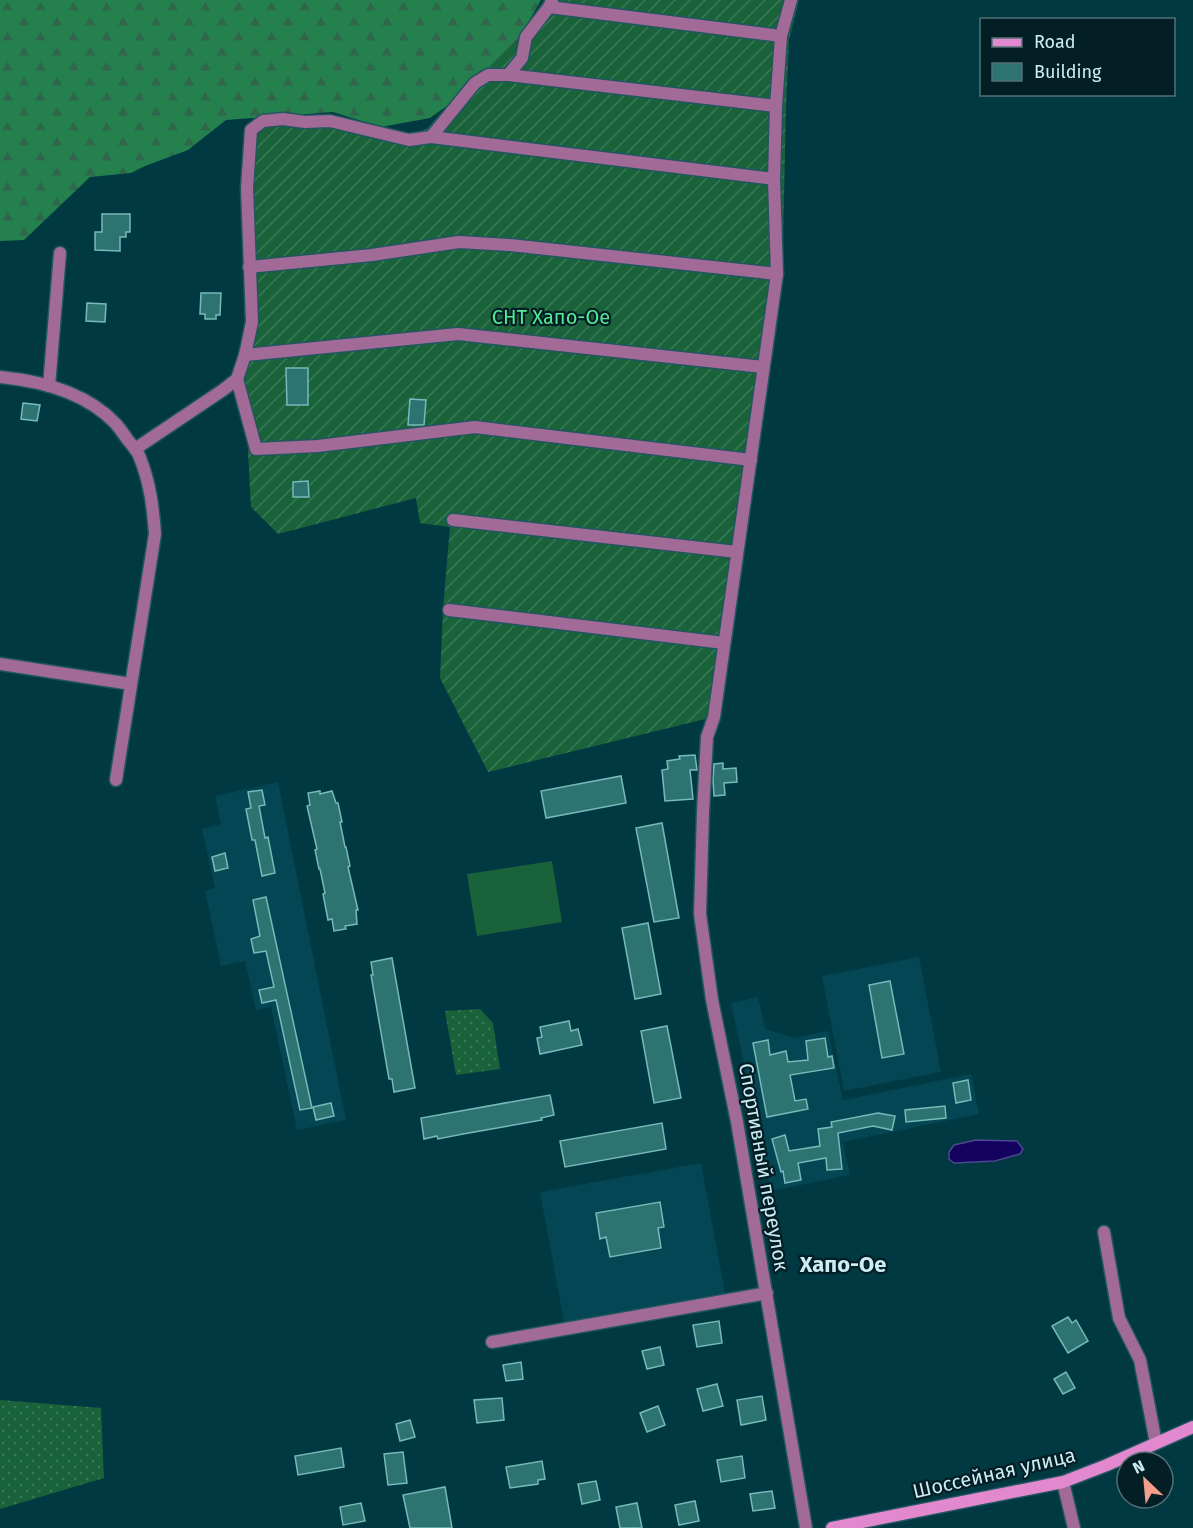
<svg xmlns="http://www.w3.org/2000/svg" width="1193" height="1528" viewBox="0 0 1193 1528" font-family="'Fira Sans',sans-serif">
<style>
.built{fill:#044653}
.grass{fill:url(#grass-dots)}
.forest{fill:url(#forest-firs)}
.garden{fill:url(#garden-furrows)}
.pitch{fill:#19623a}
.water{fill:#140261;stroke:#4c488d;stroke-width:1.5}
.building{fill:#2d7372;stroke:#76bab9;stroke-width:1.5}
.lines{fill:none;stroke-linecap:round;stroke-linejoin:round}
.street-casing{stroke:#22565f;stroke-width:15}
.secondary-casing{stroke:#22565f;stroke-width:15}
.street{stroke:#a26a96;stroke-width:12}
.secondary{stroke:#e188cf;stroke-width:12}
.labels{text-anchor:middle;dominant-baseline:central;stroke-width:4.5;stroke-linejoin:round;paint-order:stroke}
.park-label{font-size:20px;fill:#52ea94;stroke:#031e24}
.street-label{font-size:20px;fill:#cdecf4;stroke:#031e24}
.quarter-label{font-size:22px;font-weight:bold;fill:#cdecf4;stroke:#031e24}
</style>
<defs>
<pattern id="grass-dots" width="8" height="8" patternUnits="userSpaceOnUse" patternTransform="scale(1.5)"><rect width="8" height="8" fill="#19623a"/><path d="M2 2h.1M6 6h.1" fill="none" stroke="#397957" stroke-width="1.8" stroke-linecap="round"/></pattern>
<pattern id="forest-firs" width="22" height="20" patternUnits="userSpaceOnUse" patternTransform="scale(1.5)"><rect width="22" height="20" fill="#24804d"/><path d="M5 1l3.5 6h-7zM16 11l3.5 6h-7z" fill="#30664b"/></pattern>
<pattern id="garden-furrows" width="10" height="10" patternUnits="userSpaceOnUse" patternTransform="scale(1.5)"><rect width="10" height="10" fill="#19623a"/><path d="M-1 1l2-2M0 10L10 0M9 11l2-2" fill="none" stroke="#397957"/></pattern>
</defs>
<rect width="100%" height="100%" fill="#013943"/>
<!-- built -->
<g class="built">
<polygon points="278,782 346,1120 297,1130 271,1007 256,1010 245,961 221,966 205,891 215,888 202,829 221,824 215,796"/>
<polygon points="919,957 941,1072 844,1091 822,976"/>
<polygon points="758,997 765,1029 794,1038 828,1031 843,1100 971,1074 979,1114 843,1142 850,1175 771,1191 731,1003"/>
<polygon points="701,1163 725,1293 564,1322 540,1192"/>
</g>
<!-- grass -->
<g class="grass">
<polygon points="480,1009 493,1023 500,1069 456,1075 445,1011"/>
<polygon points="0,1400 101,1408 104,1478 0,1509"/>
</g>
<!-- forest -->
<polygon class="forest" points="0,0 541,0 504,65 430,118 381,127 333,112 226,120 188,150 145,166 131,173 90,177 24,240 0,241"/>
<!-- garden -->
<polygon class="garden" points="544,0 799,0 789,40 786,108 782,291 729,644 722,715 488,772 440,678 443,609 450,527 420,523 416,498 278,534 251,507 244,379 257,328 253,189 257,130 264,116 406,135 427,129 469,81 485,71 519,35"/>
<!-- pitch -->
<polygon class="pitch" points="552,861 562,922 477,936 467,874"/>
<!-- water -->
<polygon class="water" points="976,1140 1017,1141 1023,1149 1020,1154 995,1161 954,1163 949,1159 949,1152 954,1145"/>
<!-- building -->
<g class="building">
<polygon points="102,214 130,214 130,232 126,232 126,237 120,237 120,251 95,250 95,232 102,232"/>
<polygon points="201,293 221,293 220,315 216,315 216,319 205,319 205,314 200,314"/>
<polygon points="87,303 106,304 105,322 86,321"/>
<polygon points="286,368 308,368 308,405 287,405"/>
<polygon points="410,399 426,400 424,425 408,425"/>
<polygon points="23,403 40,405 37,421 21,419"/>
<polygon points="308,481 309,497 293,497 293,482"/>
<polygon points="695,755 697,770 690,770 693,799 665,801 662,770 668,769 667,761 680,759 679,756"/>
<polygon points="723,763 723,769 736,768 737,782 724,783 725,795 714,796 713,780 714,764"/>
<polygon points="621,776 626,803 546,818 541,791"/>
<polygon points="262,790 265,805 259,806 265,838 268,837 275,873 262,876 255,840 252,840 246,809 251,808 248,792"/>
<polygon points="320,791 320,794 332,791 336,803 338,803 342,822 340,822 345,847 346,847 350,866 348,867 358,910 356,910 357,924 345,926 346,929 334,931 332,919 328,920 323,894 325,893 320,869 319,869 315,850 317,849 307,806 310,805 308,793"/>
<polygon points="662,823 679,918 654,922 636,828"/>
<polygon points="225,853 228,868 215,871 212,857"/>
<polygon points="266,897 312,1108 300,1110 276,1000 262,1003 259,990 274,987 266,951 254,953 251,939 260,936 253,900"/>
<polygon points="648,923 661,994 635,999 622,928"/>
<polygon points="392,958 415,1088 394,1092 392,1079 389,1079 371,975 373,975 371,962"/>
<polygon points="890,981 904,1054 882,1058 869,985"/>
<polygon points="569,1021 571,1031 578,1029 582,1045 540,1054 537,1038 542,1037 540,1027"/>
<polygon points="667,1026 681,1098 654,1103 641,1031"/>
<polygon points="825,1038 828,1057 832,1056 834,1068 790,1075 795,1101 806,1099 808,1109 767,1117 753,1043 768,1040 770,1055 786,1051 788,1062 808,1060 806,1041"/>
<polygon points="968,1080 971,1100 956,1103 953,1083"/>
<polygon points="550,1095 554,1115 541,1118 542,1120 463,1134 438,1139 437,1136 424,1139 421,1118"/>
<polygon points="331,1103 334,1116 316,1120 313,1107"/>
<polygon points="945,1106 946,1118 906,1122 905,1110"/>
<polygon points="878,1113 895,1116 892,1130 873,1126 838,1133 842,1169 827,1170 826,1158 798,1163 801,1180 785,1183 783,1171 781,1172 772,1139 785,1135 789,1151 820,1146 818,1129 832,1127 831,1122"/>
<polygon points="662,1123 666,1149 565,1167 560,1141"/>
<polygon points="660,1202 664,1227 658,1228 661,1248 610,1257 606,1237 600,1239 596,1213"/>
<polygon points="1068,1317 1072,1323 1076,1320 1088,1341 1068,1353 1052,1326"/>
<polygon points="719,1321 722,1343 697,1347 693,1325"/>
<polygon points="660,1347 664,1365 647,1369 642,1351"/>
<polygon points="521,1362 523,1379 506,1381 503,1365"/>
<polygon points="1066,1372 1075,1388 1063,1394 1054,1379"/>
<polygon points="717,1384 723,1406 703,1411 697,1389"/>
<polygon points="762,1396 766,1420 741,1425 737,1400"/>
<polygon points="502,1398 504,1420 477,1423 474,1400"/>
<polygon points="658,1406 665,1425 647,1432 640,1413"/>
<polygon points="410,1420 415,1437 400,1441 396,1424"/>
<polygon points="341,1448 344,1467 298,1475 295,1456"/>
<polygon points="403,1452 407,1483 388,1485 384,1454"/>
<polygon points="742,1456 745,1478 721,1482 717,1460"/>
<polygon points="542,1461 545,1479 538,1480 538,1484 510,1488 506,1467"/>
<polygon points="596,1481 600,1500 582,1504 578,1484"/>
<polygon points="445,1487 452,1528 410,1528 403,1495"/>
<polygon points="772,1491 775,1508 753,1511 750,1494"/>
<polygon points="695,1501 699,1521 679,1525 675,1505"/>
<polygon points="361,1503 365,1521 343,1525 340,1507"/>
<polygon points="637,1503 642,1528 620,1528 616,1507"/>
</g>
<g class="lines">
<!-- street casing -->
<g class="street-casing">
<g id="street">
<polyline points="791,0 781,36 776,106 774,179 777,274 714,717 707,737 703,812 700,914 712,1000 737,1122 806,1528"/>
<polyline points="549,7 781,36"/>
<polyline points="508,75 776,106"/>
<polyline points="431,137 774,179"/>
<polyline points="249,267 372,255 459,242 510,245 777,274"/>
<polyline points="245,355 458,334 763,367"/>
<path d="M0,377c41,4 87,16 116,47 4,5 8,10 11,15 5,6 11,12 13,19 10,25 13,49 15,76l-39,246"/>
<polyline points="237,379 256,449 318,446 475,427 751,460"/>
<polyline points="49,386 60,253"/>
<polyline points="135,449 223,390 237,379 245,355 252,322 247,188 251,130 263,121 283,119 305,122 330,121 409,140 431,137 475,83 488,75 508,75 522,58 526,37 549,7 552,0"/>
<polyline points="453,520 737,552"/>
<polyline points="449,610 724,643"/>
<polyline points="0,664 131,684"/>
<polyline points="1104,1232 1119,1318 1140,1360 1156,1443"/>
<polyline points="492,1342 767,1293"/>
<polyline points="1063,1482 1074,1528"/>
</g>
</g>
<!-- secondary casing -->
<g class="secondary-casing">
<polyline id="secondary" points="832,1528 1063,1482 1107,1465 1193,1427"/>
</g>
<!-- street -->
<use href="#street" class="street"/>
<!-- secondary -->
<use href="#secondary" class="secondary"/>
</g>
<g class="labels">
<!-- park labels -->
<g class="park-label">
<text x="551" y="317">СНТ Хапо-Ое</text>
</g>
<!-- street labels -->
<g class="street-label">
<text transform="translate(764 1167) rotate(80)">Спортивный переулок</text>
<text transform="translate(994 1473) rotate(-13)">Шоссейная улица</text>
</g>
<!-- quarter labels -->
<g class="quarter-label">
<text x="843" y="1264">Хапо-Ое</text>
</g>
</g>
<!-- legend -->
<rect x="980" y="18" width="195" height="78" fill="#031e24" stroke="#547077" stroke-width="1.5"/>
<rect x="992" y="38" width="30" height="9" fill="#e188cf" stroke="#547077" stroke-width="1.5"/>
<text x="1034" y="48" font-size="18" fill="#cdecf4">Road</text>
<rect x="992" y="63" width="30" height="18" fill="#2d7372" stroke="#547077" stroke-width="1.5"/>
<text x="1034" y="78" font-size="18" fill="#cdecf4">Building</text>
<!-- north arrow -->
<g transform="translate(1145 1480) rotate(334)"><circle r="28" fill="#031e24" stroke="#547077" stroke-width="1.5"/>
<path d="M0-4.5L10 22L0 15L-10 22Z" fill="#f49e89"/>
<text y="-9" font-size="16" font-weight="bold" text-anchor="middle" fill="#cdecf4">N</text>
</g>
</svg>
